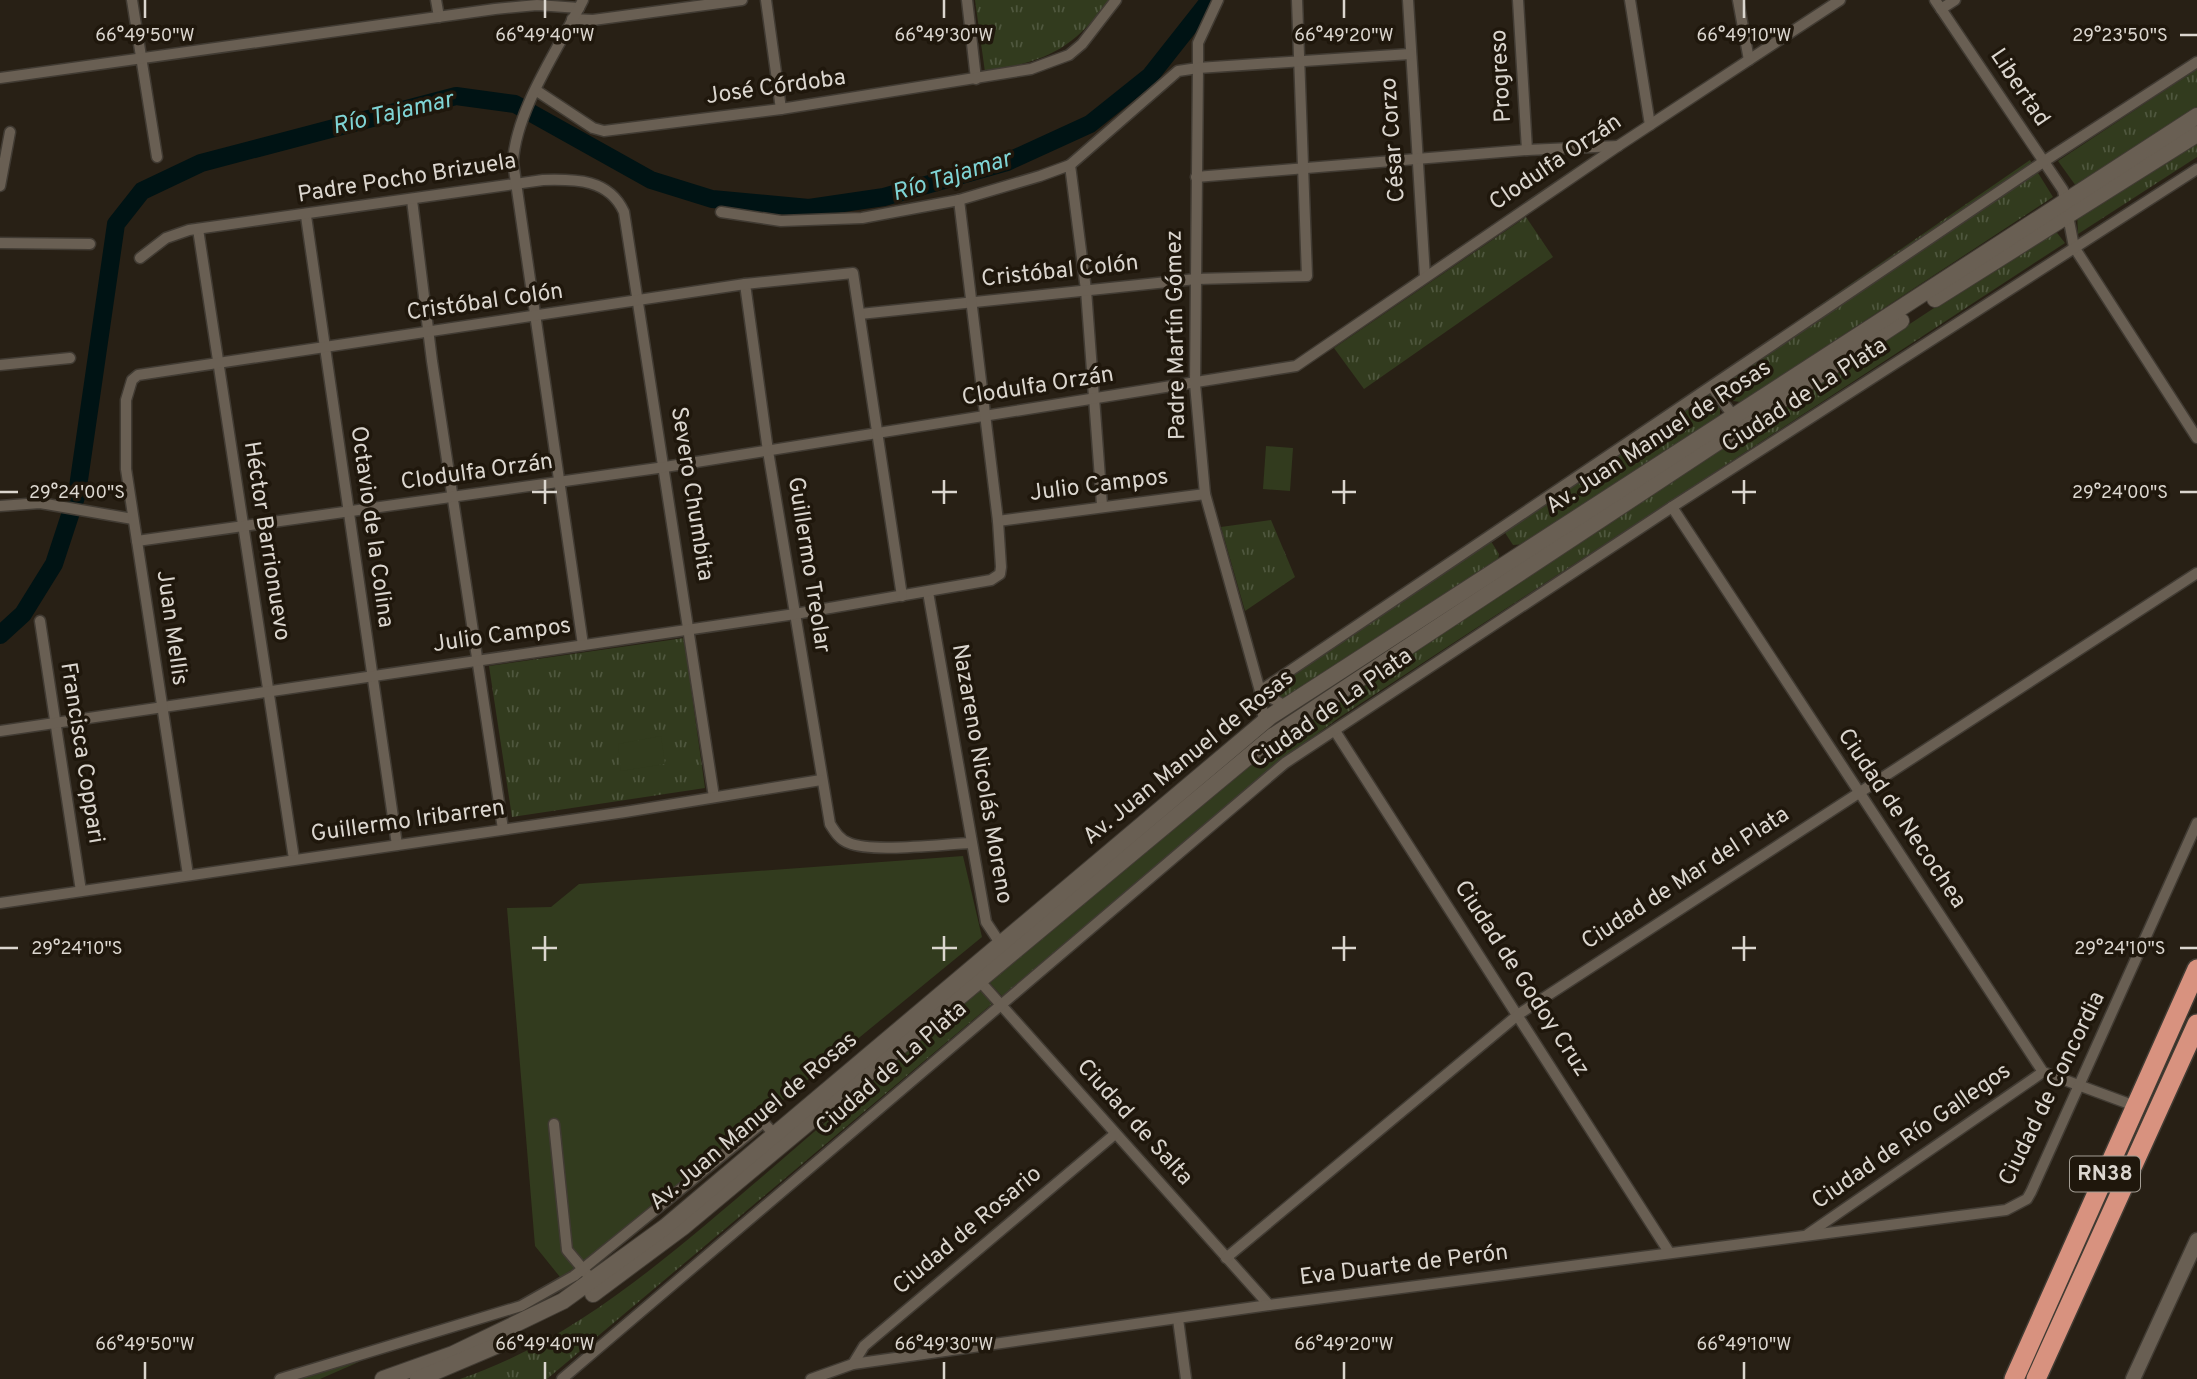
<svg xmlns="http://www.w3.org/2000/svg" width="2197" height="1379" viewBox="0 0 2197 1379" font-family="Overpass,sans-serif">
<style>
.grass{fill:url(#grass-tufts)}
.garden{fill:#323b1e}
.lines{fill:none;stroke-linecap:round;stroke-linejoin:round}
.river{stroke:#001314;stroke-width:18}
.minor-casing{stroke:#413b33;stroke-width:13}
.tertiary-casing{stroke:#413b33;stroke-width:17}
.secondary-casing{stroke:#413b33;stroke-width:18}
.trunk-casing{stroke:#413b33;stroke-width:22}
.minor{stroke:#695f53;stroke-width:10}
.tertiary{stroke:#695f53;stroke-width:14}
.secondary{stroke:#695f53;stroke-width:16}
.trunk{stroke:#d8927f;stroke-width:19}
.ticks{fill:none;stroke:#dbd6cf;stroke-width:2.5}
.labels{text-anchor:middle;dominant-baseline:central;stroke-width:7;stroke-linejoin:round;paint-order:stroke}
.shield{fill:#1f170c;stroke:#a39d94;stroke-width:2}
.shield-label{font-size:21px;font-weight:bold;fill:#dbd6cf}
.street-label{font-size:23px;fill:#dbd6cf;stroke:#1f170c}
.water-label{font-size:24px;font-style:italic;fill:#7fd4d5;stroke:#1f170c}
.ticks-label{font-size:18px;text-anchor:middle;fill:#dbd6cf;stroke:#1f170c;stroke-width:7;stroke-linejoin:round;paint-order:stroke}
</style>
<defs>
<pattern id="grass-tufts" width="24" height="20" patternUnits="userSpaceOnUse" patternTransform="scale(1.75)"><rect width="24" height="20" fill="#323b1e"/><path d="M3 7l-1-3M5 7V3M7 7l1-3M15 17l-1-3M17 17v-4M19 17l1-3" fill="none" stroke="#4f573e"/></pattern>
</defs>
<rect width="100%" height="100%" fill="#282015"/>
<!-- grass -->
<g class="grass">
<path d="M975,0h134c-37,51 -64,61 -124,72z"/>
<polygon points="2197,69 2197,107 2076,186 2058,161"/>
<polygon points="2197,138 2197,157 2078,234 2077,212"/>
<polygon points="2030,160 2053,197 1741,402 1733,401 1717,376"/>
<polygon points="1526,217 1553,257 1364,389 1334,348"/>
<polygon points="2054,229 2065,243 1340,717 1282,760 1002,996 988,981 1289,733"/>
<polygon points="1704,385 1720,409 1720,416 1526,544 1513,545 1500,525"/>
<polygon points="1271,520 1295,577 1245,611 1221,527"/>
<polygon points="1487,535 1499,554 1498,560 1284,702 1275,698 1269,685"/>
<polygon points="684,638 705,788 512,817 489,666"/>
<path d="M981,989l12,14 -446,376h-87c116,-39 211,-125 303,-203 72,-62 145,-125 218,-187z"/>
<polygon points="361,1361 320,1379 297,1379"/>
</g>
<!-- garden -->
<g class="garden">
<polygon points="1266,446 1293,448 1290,491 1263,489"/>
<polygon points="661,736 665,764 621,771 618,744"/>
<polygon points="963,856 982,937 588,1260 560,1277 535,1246 507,908 551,907 579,884"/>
</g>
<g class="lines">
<!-- river -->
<polyline class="river" points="0,635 23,614 54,564 77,494 116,224 142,191 201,163 456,96 515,104 651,180 712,199 809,208 884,197 1007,162 1090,124 1150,76 1210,0"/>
<!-- minor casing -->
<g class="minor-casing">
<g id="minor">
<polyline points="132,0 157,157"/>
<polyline points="436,0 439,17"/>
<polyline points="766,0 781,109"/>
<polyline points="967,0 976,79"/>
<polyline points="1408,0 1425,277"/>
<polyline points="1518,0 1527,150"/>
<polyline points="1630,0 1650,125"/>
<polyline points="1738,0 1749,60"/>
<polyline points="1935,0 2063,190 2074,247 2197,438"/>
<polyline points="1941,9 1955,0"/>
<polyline points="572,19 593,20 742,0"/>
<polyline points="0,78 495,9 537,5 579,8"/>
<polyline points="537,91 593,128 604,131 781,109 1031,69 1069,55 1082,44 1116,0"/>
<polyline points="1070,165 1086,290 1102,505"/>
<polyline points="1196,177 1527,150 1618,146"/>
<polyline points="0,186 10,132"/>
<polyline points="412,200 432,361 503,829"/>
<polyline points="721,212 781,221 862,218 959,200 1040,176 1070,165 1178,71 1198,68 1198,43 1218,0"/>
<polyline points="306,216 397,845"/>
<polyline points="198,229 294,859"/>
<polyline points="0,243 90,244"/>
<path d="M140,258l26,-20 23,-8 354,-50c33,-1 66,-1 81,32l90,585"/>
<path d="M745,284l23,167 62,373c5,8 10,16 19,19 23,10 94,1 122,0"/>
<polyline points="860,314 1196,279 1307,276 1297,0"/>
<polyline points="0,365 70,358"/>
<polyline points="1712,387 1734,417"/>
<polyline points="0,506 40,503 133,519"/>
<polyline points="1672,507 2043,1072 2135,1106"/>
<polyline points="998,521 1205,494"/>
<polyline points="137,541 665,467 1296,366 1618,146 1840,0"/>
<polyline points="928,592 986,922 1004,949"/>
<polyline points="40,621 81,891"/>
<path d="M583,645l-70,-483c3,-53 46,-114 70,-162"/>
<polyline points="1285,706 1260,691 1205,494 1195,384 1198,68 1410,54"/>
<polyline points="1264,723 1260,691 2043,162 2197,62"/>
<polyline points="0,731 795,614 991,580 1000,574 1001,567 998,521 959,200"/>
<polyline points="1335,731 1669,1252"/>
<polyline points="188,875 126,469 126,400 132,380 138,375 745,284 853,273 902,596"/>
<polyline points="0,903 625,812 821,780"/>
<polyline points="977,978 1269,1305"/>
<polyline points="554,1124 567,1250 587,1274"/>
<polyline points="1808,1234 2043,1072"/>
<polyline points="1226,1258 1519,1014 2197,573"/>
<polyline points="1178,1319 1186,1379"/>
<polyline points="853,1364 864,1346 1115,1134"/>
<polyline points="280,1379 521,1306 574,1276 761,1124 765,1124 775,1135"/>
<polyline points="562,1379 1285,763 1672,507 2197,169"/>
<polyline points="811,1379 853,1364 1269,1305 2006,1210 2027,1199 2031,1192 2197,823"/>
</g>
</g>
<!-- tertiary casing -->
<g class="tertiary-casing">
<polyline id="tertiary" points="2133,1379 2197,1240"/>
</g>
<!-- secondary casing -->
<g class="secondary-casing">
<g id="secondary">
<polyline points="1935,299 2197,134"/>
<polyline points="593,1294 683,1227 1273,736 1901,321"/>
<polyline points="383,1379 453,1354 563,1301 665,1227 1271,716 2197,116"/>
<polyline points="418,1379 503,1343"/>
</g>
</g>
<!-- trunk casing -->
<g class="trunk-casing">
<g id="trunk">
<polyline points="2014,1379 2197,969"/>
<polyline points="2036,1379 2197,1024"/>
</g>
</g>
<!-- minor -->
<use href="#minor" class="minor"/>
<!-- tertiary -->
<use href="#tertiary" class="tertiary"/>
<!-- secondary -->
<use href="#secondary" class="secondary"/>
<!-- trunk -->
<use href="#trunk" class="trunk"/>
</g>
<!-- ticks -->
<path class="ticks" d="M145,0v18M545,0v18M944,0v18M1344,0v18M1744,0v18M2180,35h17M545,480v24M944,480v24M1344,480v24M1744,480v24M0,492h18M532,492h25M932,492h25M1332,492h24M1732,492h24M2180,492h17M545,936v25M944,936v25M1344,936v25M1744,936v25M0,948h18M532,948h25M932,948h25M1332,948h24M1732,948h24M2180,948h17M145,1362v17M545,1362v17M944,1362v17M1344,1362v17M1744,1362v17"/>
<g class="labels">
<!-- shield labels -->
<rect class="shield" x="2070" y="1156.5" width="70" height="35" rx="5"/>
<g class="shield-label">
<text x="2105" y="1174">RN38</text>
</g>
<!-- street labels -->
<g class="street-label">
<text transform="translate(1502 76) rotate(-93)">Progreso</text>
<text transform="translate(776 88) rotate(-8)">José Córdoba</text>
<text transform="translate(2019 88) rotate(56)">Libertad</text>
<text transform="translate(1394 140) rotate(-94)">César Corzo</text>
<text transform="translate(1556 163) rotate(-34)">Clodulfa Orzán</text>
<text transform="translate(407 179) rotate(-9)">Padre Pocho Brizuela</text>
<text transform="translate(1060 272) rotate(-6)">Cristóbal Colón</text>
<text transform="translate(485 303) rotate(-8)">Cristóbal Colón</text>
<text transform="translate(1177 335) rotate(-91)">Padre Martín Gómez</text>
<text transform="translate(1038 387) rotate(-9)">Clodulfa Orzán</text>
<text transform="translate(1805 396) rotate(-33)">Ciudad de La Plata</text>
<text transform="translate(1659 438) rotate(-33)">Av. Juan Manuel de Rosas</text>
<text transform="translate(477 473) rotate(-8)">Clodulfa Orzán</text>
<text transform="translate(1099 486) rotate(-7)">Julio Campos</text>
<text transform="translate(691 494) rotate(81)">Severo Chumbita</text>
<text transform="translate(371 527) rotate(82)">Octavio de la Colina</text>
<text transform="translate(266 541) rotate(81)">Héctor Barrionuevo</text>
<text transform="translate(808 565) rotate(81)">Guillermo Treolar</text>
<text transform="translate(171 628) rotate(82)">Juan Mellis</text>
<text transform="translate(502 636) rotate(-8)">Julio Campos</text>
<text transform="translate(1332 709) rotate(-35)">Ciudad de La Plata</text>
<text transform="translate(81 753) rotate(81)">Francisca Coppari</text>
<text transform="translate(1189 758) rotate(-39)">Av. Juan Manuel de Rosas</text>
<text transform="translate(981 774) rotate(80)">Nazareno Nicolás Moreno</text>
<text transform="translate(1901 819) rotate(56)">Ciudad de Necochea</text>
<text transform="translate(408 822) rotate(-8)">Guillermo Iribarren</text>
<text transform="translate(1686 879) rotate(-33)">Ciudad de Mar del Plata</text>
<text transform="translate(1521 979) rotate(57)">Ciudad de Godoy Cruz</text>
<text transform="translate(892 1069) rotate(-41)">Ciudad de La Plata</text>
<text transform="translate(2053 1089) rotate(-64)">Ciudad de Concordia</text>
<text transform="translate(754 1122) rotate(-40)">Av. Juan Manuel de Rosas</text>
<text transform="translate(1134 1123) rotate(48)">Ciudad de Salta</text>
<text transform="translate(1912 1137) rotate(-35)">Ciudad de Río Gallegos</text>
<text transform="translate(968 1231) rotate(-40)">Ciudad de Rosario</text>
<text transform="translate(1404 1266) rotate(-7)">Eva Duarte de Perón</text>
</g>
<!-- water labels -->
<g class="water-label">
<text transform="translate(393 114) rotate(-13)">Río Tajamar</text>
<text transform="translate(952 177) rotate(-17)">Río Tajamar</text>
</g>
</g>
<g class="ticks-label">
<text x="145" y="41">66°49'50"W</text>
<text x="545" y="41">66°49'40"W</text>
<text x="944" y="41">66°49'30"W</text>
<text x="1344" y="41">66°49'20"W</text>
<text x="1744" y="41">66°49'10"W</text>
<text x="2120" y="41">29°23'50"S</text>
<text x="77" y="498">29°24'00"S</text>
<text x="2120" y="498">29°24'00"S</text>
<text x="77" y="954">29°24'10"S</text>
<text x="2120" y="954">29°24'10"S</text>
<text x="145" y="1350">66°49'50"W</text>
<text x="545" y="1350">66°49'40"W</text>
<text x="944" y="1350">66°49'30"W</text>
<text x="1344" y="1350">66°49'20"W</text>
<text x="1744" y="1350">66°49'10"W</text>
</g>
</svg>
